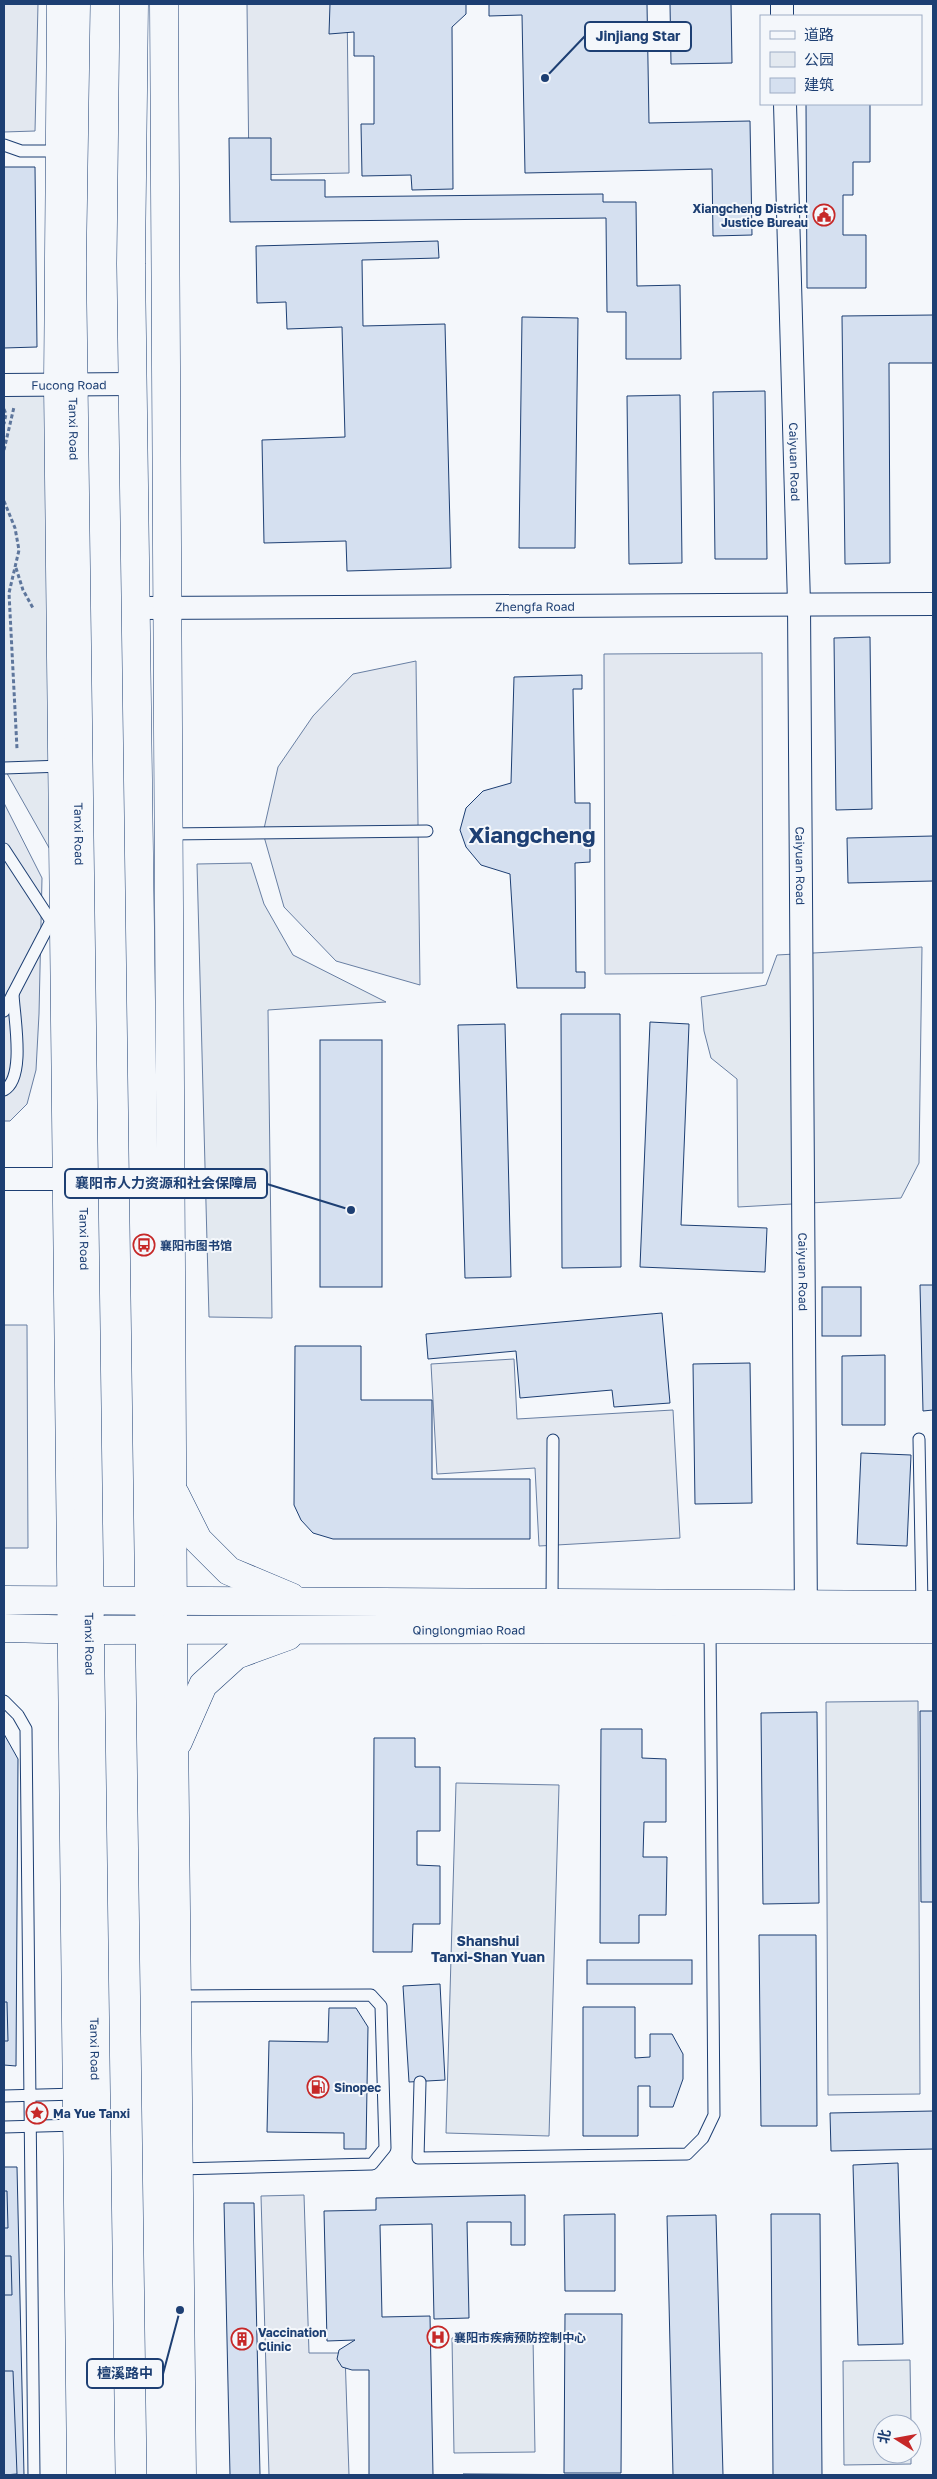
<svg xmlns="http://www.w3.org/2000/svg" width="937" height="2479" viewBox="0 0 937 2479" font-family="'Golos Text','Noto Sans SC',sans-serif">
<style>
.green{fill:#e3e9f0;stroke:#687fa3}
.parking{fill:#e3e8f0;stroke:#687fa3}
.building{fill:#d5e0f0;stroke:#1d3f73}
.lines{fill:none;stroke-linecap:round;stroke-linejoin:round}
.lane-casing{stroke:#1d3f73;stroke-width:13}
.street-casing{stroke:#1d3f73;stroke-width:24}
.secondary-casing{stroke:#1d3f73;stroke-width:29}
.primary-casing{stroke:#1d3f73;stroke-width:29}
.path{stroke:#5e769c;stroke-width:3;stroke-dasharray:4 2.5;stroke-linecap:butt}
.lane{stroke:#f4f7fb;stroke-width:11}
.street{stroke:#f4f7fb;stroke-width:22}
.secondary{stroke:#f4f7fb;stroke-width:28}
.primary{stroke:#f4f7fb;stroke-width:28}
.labels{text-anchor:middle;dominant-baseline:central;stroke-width:4;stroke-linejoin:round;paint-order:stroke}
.poi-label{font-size:12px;font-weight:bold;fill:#1d3f73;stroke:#f4f7fb;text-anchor:start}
.street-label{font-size:12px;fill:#1d3f73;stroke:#f4f7fb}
.neighbourhood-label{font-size:14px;font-weight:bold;fill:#1d3f73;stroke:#f4f7fb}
.town-label{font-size:22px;font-weight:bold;fill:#1d3f73;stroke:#f4f7fb}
.leader{fill:none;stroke:#1d3f73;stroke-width:2}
.callout-dot{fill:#1d3f73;stroke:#f4f7fb;stroke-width:2}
.callout{fill:#f4f7fb;stroke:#1d3f73;stroke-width:2}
.callout-label{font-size:14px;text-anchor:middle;font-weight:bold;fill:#1d3f73}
</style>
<rect width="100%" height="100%" fill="#f4f7fb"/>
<!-- green -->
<g class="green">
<polygon points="58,384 65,876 4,768 4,385"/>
<polygon points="251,863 264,904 293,955 386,1002 268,1010 272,1318 209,1317 197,864"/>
<polygon points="922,947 919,1163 901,1198 738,1207 737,1079 711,1058 704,1031 701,997 766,985 777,955"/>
<polygon points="918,1701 920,2094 828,2095 826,1702"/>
<polygon points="456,1783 559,1785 549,2136 446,2133"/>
<polygon points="533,2337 535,2452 454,2453 452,2338"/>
<polygon points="910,2360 911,2424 882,2424 882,2454 911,2454 911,2464 844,2465 843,2361"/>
</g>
<!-- parking -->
<g class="parking">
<polygon points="4,4 38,4 35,131 4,132"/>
<polygon points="247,4 347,4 349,173 249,175"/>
<polygon points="762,653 763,973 605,974 604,654"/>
<polygon points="416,661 420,985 336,961 284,907 263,833 278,767 313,716 353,674"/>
<polygon points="4,803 42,878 39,1014 36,1070 27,1104 10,1121 4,1121"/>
<polygon points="4,1325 27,1325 28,1548 4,1548"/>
<polygon points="514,1359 517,1419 673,1410 680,1538 539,1546 535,1468 437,1474 431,1364"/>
<polygon points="304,2195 309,2353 345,2353 349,2475 269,2475 261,2196"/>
</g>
<!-- building -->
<g class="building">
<polygon points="330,4 466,4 466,14 452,27 453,189 412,190 411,175 362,176 361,124 374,124 374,56 354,56 354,32 329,34"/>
<polygon points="489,4 647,4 649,123 750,121 752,235 713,236 712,169 525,173 522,15 489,16"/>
<polygon points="670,4 731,4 732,63 671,64"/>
<polygon points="806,104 870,104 870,162 853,162 853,195 843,195 843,235 866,235 866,288 807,288"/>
<polygon points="229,138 271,138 271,180 325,180 325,197 603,194 603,202 636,202 637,286 680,285 681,359 626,359 626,312 607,312 606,218 230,222"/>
<polygon points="4,167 35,167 37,347 4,348"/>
<polygon points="438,241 439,258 362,260 363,326 445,324 451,568 347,571 346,541 264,543 262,440 345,437 342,327 287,329 286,302 257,303 256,246"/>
<polygon points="933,315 933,363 889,363 890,563 845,564 842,316"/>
<polygon points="522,317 578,318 575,548 519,548"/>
<polygon points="765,391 767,559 715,559 713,392"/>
<polygon points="680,395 682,563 629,564 627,396"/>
<polygon points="870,637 872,809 836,810 834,638"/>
<polygon points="582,675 582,689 573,689 575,803 590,803 590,862 575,863 576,972 585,972 585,988 517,988 510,874 481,865 466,847 460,830 466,808 483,791 511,783 514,677"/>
<polygon points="933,836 933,881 848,883 847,838"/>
<polygon points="561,1014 620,1014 621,1267 562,1268"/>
<polygon points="650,1022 689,1024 681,1225 767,1228 765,1272 640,1267"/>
<polygon points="505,1024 511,1277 465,1278 458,1025"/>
<rect x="320" y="1040" width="62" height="247"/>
<polygon points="920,1285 933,1285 933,1410 923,1411"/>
<rect x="822" y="1287" width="39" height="49"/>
<polygon points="662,1313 670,1403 614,1407 612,1390 520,1398 516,1351 428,1359 426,1334"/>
<polygon points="295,1346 361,1346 361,1400 432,1400 432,1479 530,1479 530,1539 333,1539 313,1533 301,1520 294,1505"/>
<polygon points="885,1355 885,1425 842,1425 842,1356"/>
<polygon points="750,1363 752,1503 695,1504 693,1364"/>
<polygon points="861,1453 911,1455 907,1546 857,1544"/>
<polygon points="920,1711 933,1711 933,1902 921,1902"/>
<polygon points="817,1712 819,1903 763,1904 761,1713"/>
<polygon points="601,1729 642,1729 642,1758 666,1759 666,1822 644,1822 643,1857 667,1857 666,1915 639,1915 639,1943 600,1943"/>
<polygon points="4,1734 18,1759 16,2066 4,2065"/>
<polygon points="374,1738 415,1738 415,1767 440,1767 440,1831 417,1831 417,1865 440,1866 440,1924 413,1924 412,1952 373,1952"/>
<polygon points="759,1935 816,1935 817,2126 761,2126"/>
<rect x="587" y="1960" width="105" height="24"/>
<polygon points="440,1984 445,2080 409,2082 403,1986"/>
<polygon points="4,2002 7,2002 8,2041 4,2041"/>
<polygon points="583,2007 635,2007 635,2058 650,2057 650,2034 672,2034 683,2054 683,2079 673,2107 650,2107 650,2086 638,2086 638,2136 583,2136"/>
<polygon points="329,2008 356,2008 368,2027 366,2149 344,2149 344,2133 267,2132 269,2041 328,2042"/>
<polygon points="933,2111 933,2149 831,2151 830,2113"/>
<polygon points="898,2163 903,2344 858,2345 853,2165"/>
<polygon points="4,2167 17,2167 24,2475 4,2475"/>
<polygon points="4,2191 7,2191 8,2228 4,2228"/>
<polygon points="525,2195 525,2245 511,2245 511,2222 467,2222 469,2318 434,2319 432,2224 380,2225 382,2317 430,2316 433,2475 369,2475 369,2370 352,2370 342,2367 337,2359 339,2350 355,2340 327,2341 324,2211 376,2210 376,2198"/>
<polygon points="224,2203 254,2203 260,2475 230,2475"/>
<polygon points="615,2214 615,2291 565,2291 564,2215"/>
<polygon points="771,2214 820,2214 822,2475 773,2475"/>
<polygon points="716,2215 723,2475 673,2475 667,2216"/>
<polygon points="4,2256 11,2256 12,2295 4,2295"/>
<polygon points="565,2314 622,2314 621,2473 564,2473"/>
<polygon points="4,2371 13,2371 17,2474 4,2475"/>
<polygon points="463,2474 635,2475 463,2475"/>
</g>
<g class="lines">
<!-- lane casing -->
<g class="lane-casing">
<g id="lane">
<polyline points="4,145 21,151 59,151"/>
<polyline points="4,768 63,766"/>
<polyline points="168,834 427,831"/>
<polyline points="4,849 51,921"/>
<polyline points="4,1011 51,921 65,920"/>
<path d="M4,1090c22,-12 10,-73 9,-96"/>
<polyline points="919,1439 922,1605"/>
<polyline points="552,1603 553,1440"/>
<polyline points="4,1701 18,1715 26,1729 34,2475"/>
<polyline points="177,1996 371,1995 381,2006 385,2148 372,2164 179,2169"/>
<polyline points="420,2082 418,2158 687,2154 703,2138 714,2115 710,1629"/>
<polyline points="4,2096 77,2094"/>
<polyline points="4,2127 77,2125"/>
</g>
</g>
<!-- street casing -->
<g class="street-casing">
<g id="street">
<polyline points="782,4 782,16"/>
<path id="s1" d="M785,104l14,500 7,1016"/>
<path id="s2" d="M4,385l129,-1"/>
<path id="s3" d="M136,608l797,-4"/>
<polyline points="4,1179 83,1179"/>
</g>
</g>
<!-- secondary casing -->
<g class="secondary-casing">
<g id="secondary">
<polyline points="61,4 58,384 81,2475"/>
<polyline points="164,4 173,1630 182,2475"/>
<polyline points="175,1494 198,1540 229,1571 291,1597"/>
<polyline points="4,1600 933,1605"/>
<path id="s4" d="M4,1628l86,2 843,-1"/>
<polyline points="178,1742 203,1685 236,1655 288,1636"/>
</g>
</g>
<!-- primary casing -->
<g class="primary-casing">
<g id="primary">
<path id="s5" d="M76,4l-4,260 29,2211"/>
<polyline points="134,4 131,264 161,2475"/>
</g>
</g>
<!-- path -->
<g class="path">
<polyline points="4,409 6,414 4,424"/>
<polyline points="4,450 14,407"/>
<polyline points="4,501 15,528 19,550 9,593 17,749"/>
<polyline points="16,568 23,590 33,608"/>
</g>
<!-- lane -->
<use href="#lane" class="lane"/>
<!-- street -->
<use href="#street" class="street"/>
<!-- secondary -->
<use href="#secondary" class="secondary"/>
<!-- primary -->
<use href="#primary" class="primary"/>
</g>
<!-- icons -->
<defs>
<g id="civic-ring" transform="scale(1.125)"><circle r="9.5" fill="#f4f7fb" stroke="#c62828" stroke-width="1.5"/><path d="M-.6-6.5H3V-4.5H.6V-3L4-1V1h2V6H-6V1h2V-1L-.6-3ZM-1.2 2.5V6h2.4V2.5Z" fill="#c62828"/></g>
<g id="bus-ring" transform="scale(1.125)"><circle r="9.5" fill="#f4f7fb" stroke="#c62828" stroke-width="1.5"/><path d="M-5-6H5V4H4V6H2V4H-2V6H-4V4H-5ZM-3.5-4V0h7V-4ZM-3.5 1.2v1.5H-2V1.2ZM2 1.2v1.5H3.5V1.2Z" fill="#c62828"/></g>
<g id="fuel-ring" transform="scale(1.125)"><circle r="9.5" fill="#f4f7fb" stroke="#c62828" stroke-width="1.5"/><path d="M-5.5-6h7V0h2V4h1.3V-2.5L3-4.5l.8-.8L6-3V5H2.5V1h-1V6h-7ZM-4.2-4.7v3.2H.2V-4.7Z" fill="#c62828"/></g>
<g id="sight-ring" transform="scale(1.125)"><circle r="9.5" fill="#f4f7fb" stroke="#c62828" stroke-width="1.5"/><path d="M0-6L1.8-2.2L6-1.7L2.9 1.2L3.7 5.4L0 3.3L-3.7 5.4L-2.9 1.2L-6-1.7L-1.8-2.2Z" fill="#c62828"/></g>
<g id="hospital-ring" transform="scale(1.125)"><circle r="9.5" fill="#f4f7fb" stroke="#c62828" stroke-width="1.5"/><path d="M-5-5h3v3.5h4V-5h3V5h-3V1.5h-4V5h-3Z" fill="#c62828"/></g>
<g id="building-ring" transform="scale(1.125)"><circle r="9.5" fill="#f4f7fb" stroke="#c62828" stroke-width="1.5"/><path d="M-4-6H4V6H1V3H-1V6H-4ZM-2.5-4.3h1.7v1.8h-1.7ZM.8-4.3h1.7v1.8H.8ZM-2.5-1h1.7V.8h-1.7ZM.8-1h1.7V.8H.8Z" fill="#c62828"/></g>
</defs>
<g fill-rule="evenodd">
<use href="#civic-ring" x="824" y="215"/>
<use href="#bus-ring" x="144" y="1245"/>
<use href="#fuel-ring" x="318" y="2087"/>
<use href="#sight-ring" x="37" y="2113"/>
<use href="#hospital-ring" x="438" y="2337"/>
<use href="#building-ring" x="242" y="2339"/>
</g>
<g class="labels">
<!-- poi labels -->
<g class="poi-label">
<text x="808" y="208" text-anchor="end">Xiangcheng District<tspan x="808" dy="14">Justice Bureau</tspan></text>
<text x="160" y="1245">襄阳市图书馆</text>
<text x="334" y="2087">Sinopec</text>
<text x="53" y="2113">Ma Yue Tanxi</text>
<text x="258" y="2332">Vaccination<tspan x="258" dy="14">Clinic</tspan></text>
<text x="454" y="2337">襄阳市疾病预防控制中心</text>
</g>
<!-- street labels -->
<g class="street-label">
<text stroke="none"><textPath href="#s2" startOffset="65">Fucong Road</textPath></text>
<text stroke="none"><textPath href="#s5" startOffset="425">Tanxi Road</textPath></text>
<text stroke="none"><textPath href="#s1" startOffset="358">Caiyuan Road</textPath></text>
<text stroke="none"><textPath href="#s3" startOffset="399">Zhengfa Road</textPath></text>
<text stroke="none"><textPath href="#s5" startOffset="830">Tanxi Road</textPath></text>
<text stroke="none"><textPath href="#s1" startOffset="762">Caiyuan Road</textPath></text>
<text stroke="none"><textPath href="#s5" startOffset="1235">Tanxi Road</textPath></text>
<text stroke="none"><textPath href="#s1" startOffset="1168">Caiyuan Road</textPath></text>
<text stroke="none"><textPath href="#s4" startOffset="465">Qinglongmiao Road</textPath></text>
<text stroke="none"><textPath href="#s5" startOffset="1640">Tanxi Road</textPath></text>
<text stroke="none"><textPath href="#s5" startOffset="2045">Tanxi Road</textPath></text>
</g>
<!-- neighbourhood labels -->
<g class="neighbourhood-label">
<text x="488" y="1940">Shanshui<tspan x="488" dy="16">Tanxi-Shan Yuan</tspan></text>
</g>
<!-- town labels -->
<g class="town-label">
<text x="532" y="834">Xiangcheng</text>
</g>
</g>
<!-- callouts -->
<path class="leader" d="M545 78L585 36M351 1210L267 1184M180 2310L163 2374"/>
<g class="callout-dot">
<circle cx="545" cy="78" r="5"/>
<circle cx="351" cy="1210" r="5"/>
<circle cx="180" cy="2310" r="5"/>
</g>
<g class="callout">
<rect x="585" y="22" width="106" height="29" rx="5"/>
<rect x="65" y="1169" width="202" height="29" rx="5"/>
<rect x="87" y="2359" width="76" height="29" rx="5"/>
</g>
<g class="callout-label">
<text x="638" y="41">Jinjiang Star</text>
<text x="166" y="1188">襄阳市人力资源和社会保障局</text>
<text x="125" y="2378">檀溪路中</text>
</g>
<!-- border -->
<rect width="937" height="2479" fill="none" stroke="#1d3f73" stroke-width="10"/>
<!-- legend -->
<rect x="760" y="15" width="162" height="90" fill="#f4f7fb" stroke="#9eadc5"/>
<rect x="770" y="31" width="25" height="8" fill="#f4f7fb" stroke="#9eadc5"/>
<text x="804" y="40" font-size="15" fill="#1d3f73">道路</text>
<rect x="770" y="52" width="25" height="15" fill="#e3e9f0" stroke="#9eadc5"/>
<text x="804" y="65" font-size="15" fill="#1d3f73">公园</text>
<rect x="770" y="78" width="25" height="15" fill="#d5e0f0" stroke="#9eadc5"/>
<text x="804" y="90" font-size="15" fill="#1d3f73">建筑</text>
<!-- north arrow -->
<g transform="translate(897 2439) rotate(281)"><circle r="24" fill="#f4f7fb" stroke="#9eadc5"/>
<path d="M0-4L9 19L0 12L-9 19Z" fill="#c62828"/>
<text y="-8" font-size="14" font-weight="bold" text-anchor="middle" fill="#1d3f73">北</text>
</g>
</svg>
